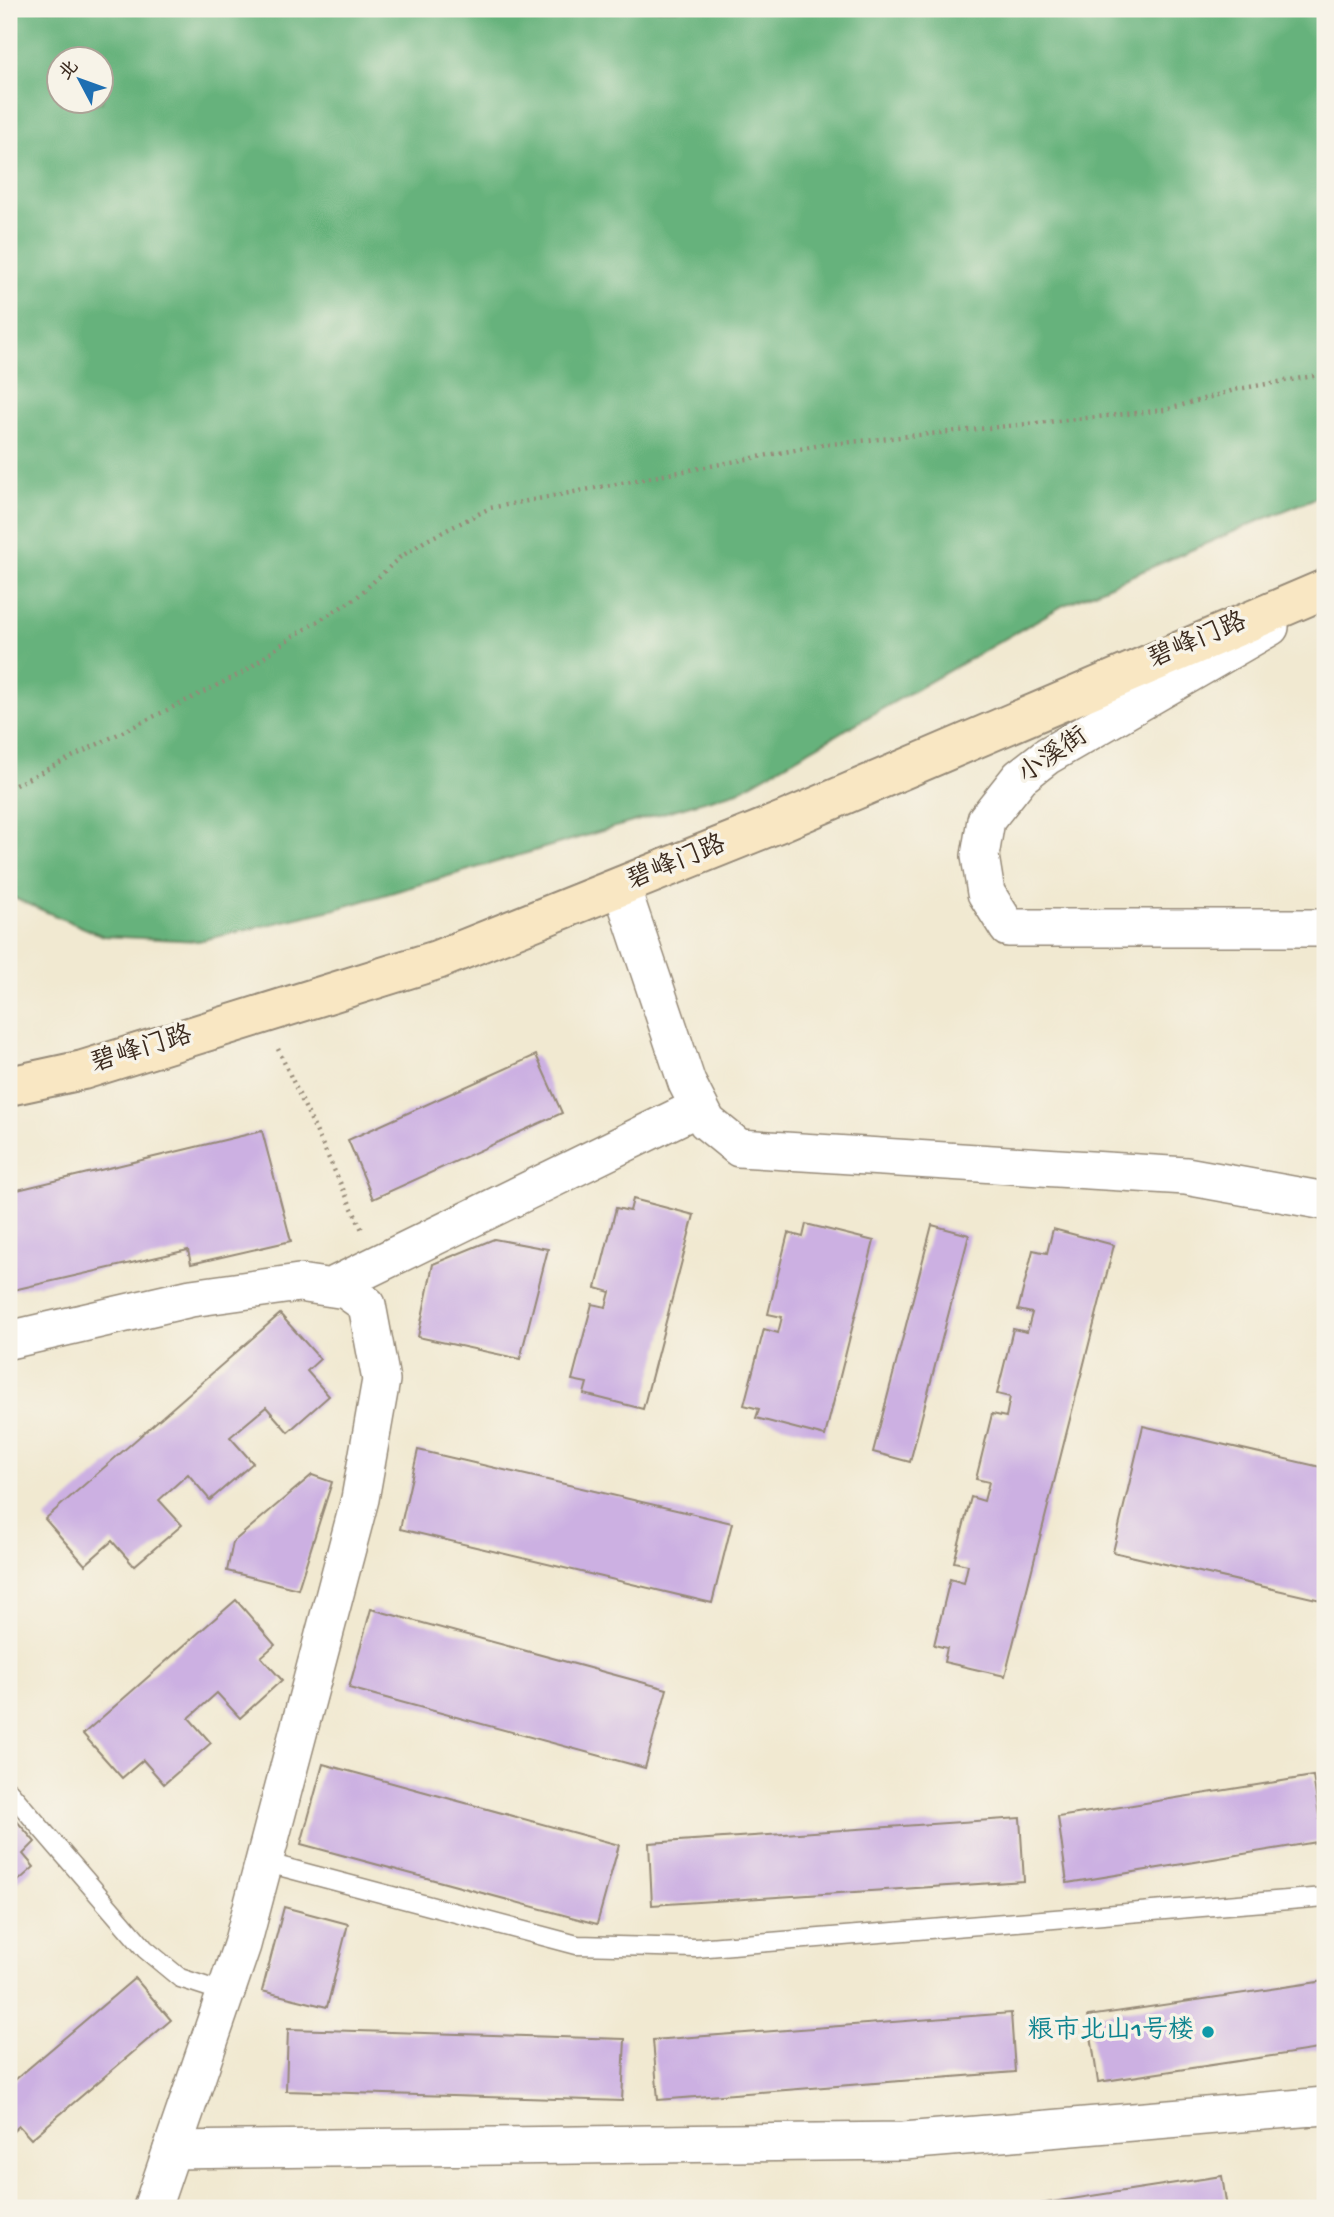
<svg xmlns="http://www.w3.org/2000/svg" width="1334" height="2217" viewBox="0 0 1334 2217" font-family="'Gochi Hand','LXGW WenKai TC',sans-serif">
<style>
.forest{fill:#66b27b;stroke:#506e4c;stroke-width:2;fill-rule:evenodd}
.building{fill:#ccb0e2}
.lines{fill:none;stroke-linecap:round;stroke-linejoin:round}
.lane-casing{stroke:#968a78;stroke-width:21}
.street-casing{stroke:#968a78;stroke-width:40}
.secondary-casing{stroke:#968a78;stroke-width:42}
.path{stroke:#968a78;stroke-width:4.5;stroke-dasharray:2 5;stroke-linecap:butt}
.lane{stroke:#fff;stroke-width:18}
.street{stroke:#fff;stroke-width:37}
.secondary{stroke:#f9e7c3;stroke-width:38}
.culture-dot{fill:#0f9aa8;stroke:#f7f3e8;stroke-width:2.5}
.labels{text-anchor:middle;dominant-baseline:central;stroke-width:7;stroke-linejoin:round;paint-order:stroke}
.street-label{font-size:26px;fill:#3b2a1e;stroke:#f7f3e8}
.culture-label{font-size:26px;fill:#0d838f;stroke:#f7f3e8;text-anchor:end}
</style>
<rect width="100%" height="100%" fill="#f7f3e8"/>
<filter id="ink" filterUnits="userSpaceOnUse"><feTurbulence type="fractalNoise" baseFrequency=".0143" numOctaves="2"/><feDisplacementMap in="SourceGraphic" scale="14" xChannelSelector="R" yChannelSelector="G"/><feConvolveMatrix kernelMatrix="1 2 1 2 8 2 1 2 1" color-interpolation-filters="sRGB"/></filter>
<filter id="wash" filterUnits="userSpaceOnUse"><feTurbulence type="fractalNoise" baseFrequency=".00686" numOctaves="4" result="noise"/><feDisplacementMap in="SourceGraphic" scale="28" xChannelSelector="R" yChannelSelector="G"/><feGaussianBlur stdDeviation="1.57" result="paint"/><feColorMatrix in="noise" values="0 0 0 0 0 0 0 0 0 0 0 0 0 0 0 0 0 1.4 0 .05"/><feComposite in="paint" operator="in"/></filter>
<g filter="url(#wash)">
<rect width="100%" height="100%" fill="#f1e9d1"/>
<!-- forest -->
<path class="forest" d="M9,9h1316v485l-76,31 -185,80 -326,186 -402,118 -138,32 -95,-5 -94,-40zM60,60h42v42h-42z"/>
<g id="blocks">
<!-- building -->
<g class="building">
<polygon points="536,1055 562,1113 373,1199 348,1140"/>
<polygon points="262,1131 291,1241 191,1264 188,1250 9,1291 9,1192"/>
<polygon points="633,1199 694,1215 643,1409 584,1394 587,1383 572,1380 592,1304 606,1307 610,1292 596,1288 616,1208 630,1211"/>
<polygon points="806,1224 874,1241 825,1436 756,1418 759,1409 744,1405 764,1329 778,1333 782,1317 768,1314 788,1233 803,1237"/>
<polygon points="932,1225 969,1235 910,1462 873,1452"/>
<polygon points="1053,1229 1114,1245 1005,1676 944,1662 947,1648 934,1645 950,1579 964,1583 968,1565 954,1562 971,1497 984,1501 989,1482 976,1479 992,1414 1006,1417 1010,1397 997,1394 1013,1329 1027,1332 1032,1313 1018,1310 1033,1250 1047,1253"/>
<polygon points="494,1239 548,1249 520,1359 418,1337 433,1264"/>
<polygon points="280,1314 320,1359 307,1371 329,1396 288,1432 266,1407 230,1437 253,1463 210,1500 188,1474 159,1500 182,1525 134,1566 112,1541 85,1565 45,1519"/>
<polygon points="1143,1426 1325,1468 1325,1601 1113,1552"/>
<polygon points="418,1450 732,1523 712,1603 400,1529"/>
<polygon points="312,1475 332,1482 298,1589 227,1571 233,1542"/>
<polygon points="236,1600 275,1645 261,1657 282,1680 240,1718 217,1693 189,1718 211,1743 164,1784 143,1760 122,1778 83,1734"/>
<polygon points="371,1609 667,1689 645,1768 349,1688"/>
<polygon points="323,1764 619,1845 597,1924 301,1844"/>
<polygon points="1313,1776 1323,1841 1067,1883 1058,1817"/>
<polygon points="9,1812 35,1842 23,1854 34,1867 9,1889"/>
<polygon points="1020,1818 1024,1881 652,1905 649,1843"/>
<polygon points="284,1907 348,1924 327,2007 262,1991"/>
<polygon points="135,1978 171,2020 31,2139 19,2126 9,2135 9,2085"/>
<polygon points="1325,1981 1325,2048 1098,2082 1088,2016"/>
<polygon points="1011,2013 1015,2072 658,2100 653,2040"/>
<polygon points="288,2029 625,2039 622,2101 286,2091"/>
<polygon points="1222,2176 1227,2208 1032,2208 1032,2205"/>
<polygon points="1018,2202 1018,2208 957,2208 957,2206"/>
</g>
</g>
</g>
<g filter="url(#ink)">
<use href="#blocks" fill-opacity="0" stroke="#968a78" stroke-width="2"/>
<g class="lines">
<!-- lane casing -->
<g class="lane-casing">
<g id="lane">
<polyline points="9,1791 145,1949 180,1978 226,1993"/>
<polyline points="264,1862 577,1945 696,1948 1325,1897"/>
</g>
</g>
<!-- street casing -->
<g class="street-casing">
<g id="street">
<polyline points="1270,627 1047,756 1020,777 986,820 980,856 986,893 1008,928 1325,928"/>
<polyline points="621,886 687,1083 707,1122 739,1148 1186,1176 1325,1201"/>
<polyline points="331,1287 699,1107"/>
<polyline points="9,1340 191,1298 299,1283 346,1290 367,1305 381,1380 360,1499 242,1945 152,2208"/>
<polyline points="172,2150 904,2141 1325,2106"/>
</g>
</g>
<!-- secondary casing -->
<g class="secondary-casing">
<polyline id="secondary" points="9,1086 83,1070 437,960 783,821 1325,589"/>
</g>
<!-- path -->
<g class="path">
<polyline points="9,788 244,672 289,639 356,598 399,558 425,541 490,508 821,445 1165,410 1238,389 1325,374"/>
<polyline points="278,1049 363,1232"/>
</g>
<!-- lane -->
<use href="#lane" class="lane"/>
<!-- street -->
<use href="#street" class="street"/>
<!-- secondary -->
<use href="#secondary" class="secondary"/>
</g>
</g>
<!-- markers -->
<circle class="culture-dot" cx="1208" cy="2032" r="7"/>
<g class="labels">
<!-- street labels -->
<g class="street-label">
<text transform="translate(1198 642) rotate(-23)">碧峰门路</text>
<text transform="translate(1054 757) rotate(-35)">小溪街</text>
<text transform="translate(677 864) rotate(-22)">碧峰门路</text>
<text transform="translate(142 1051) rotate(-17)">碧峰门路</text>
</g>
<!-- culture labels -->
<g class="culture-label">
<text x="1194" y="2032">粮市北山1号楼</text>
</g>
</g>
<!-- margin -->
<rect width="1334" height="2217" fill="none" stroke="#f7f3e8" stroke-width="35"/>
<!-- north arrow -->
<g transform="translate(80 80) rotate(311)"><circle r="33" fill="#f7f3e8" stroke="#aca397" stroke-width="2"/>
<path d="M0-5L12 26L0 18L-12 26Z" fill="#1f6fb2"/>
<text y="-10" font-size="19" font-weight="bold" text-anchor="middle" fill="#3b2a1e">北</text>
</g>
</svg>
